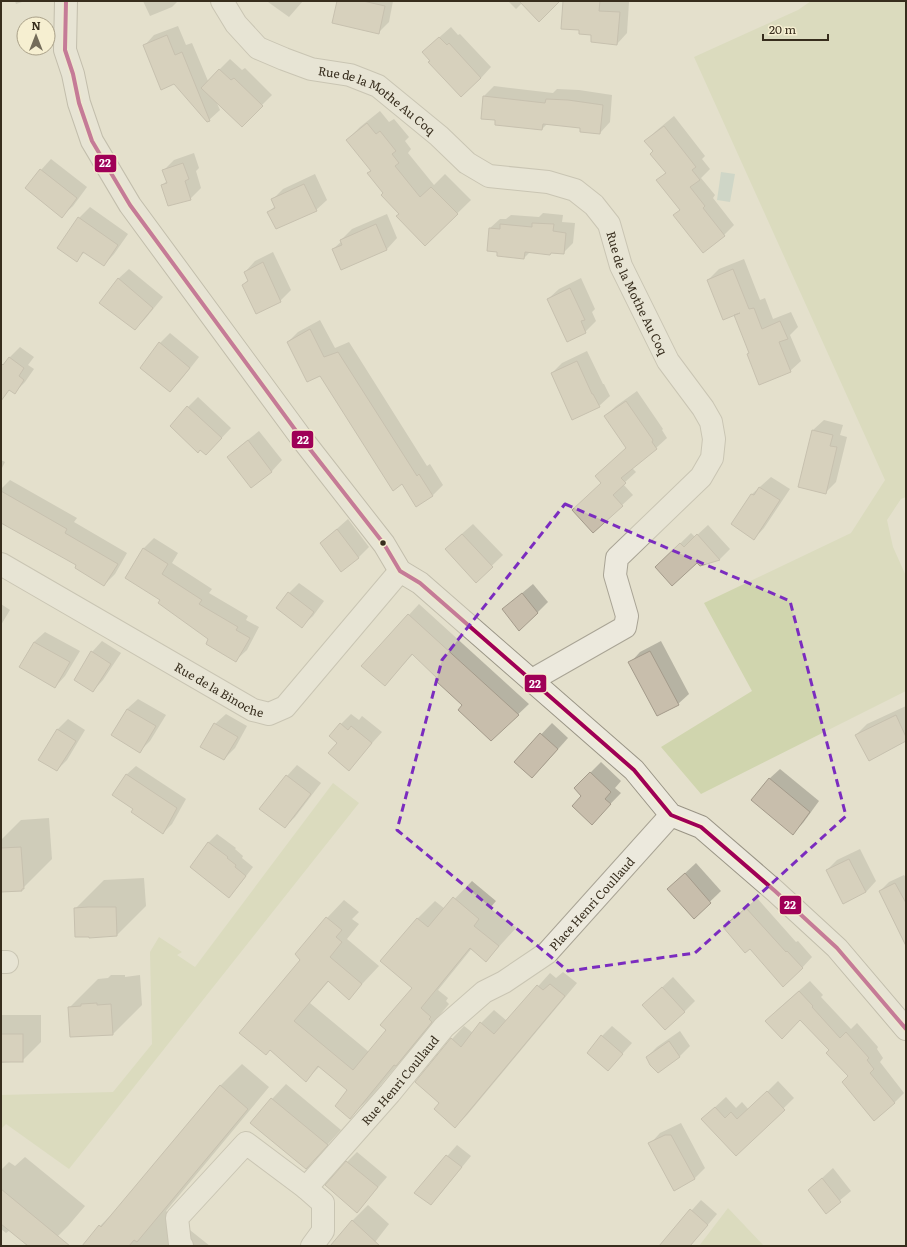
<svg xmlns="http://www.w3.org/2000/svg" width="907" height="1247" viewBox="0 0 907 1247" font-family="Literata,serif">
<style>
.green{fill:#d0d5ae}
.water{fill:#b7cac0}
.shadow{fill:#0003}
.building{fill:#c8beac;stroke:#a49b8b}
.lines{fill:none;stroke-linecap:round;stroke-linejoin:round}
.street-casing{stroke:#a9a495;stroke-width:24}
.secondary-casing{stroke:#999485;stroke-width:24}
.street{stroke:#ece9dd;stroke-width:22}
.secondary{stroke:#ece9dd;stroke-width:22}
.bus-1-casing{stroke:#f6efd1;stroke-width:7}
.bus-1{stroke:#9f0057;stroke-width:4}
.marked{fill:none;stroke:#7b2cbf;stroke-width:3;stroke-dasharray:8 5;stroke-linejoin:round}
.bus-dot{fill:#372d1d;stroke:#f6efd1;stroke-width:1.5}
.labels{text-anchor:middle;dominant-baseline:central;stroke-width:3;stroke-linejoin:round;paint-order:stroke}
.street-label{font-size:12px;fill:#372d1d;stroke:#f6efd1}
.line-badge{stroke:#f6efd1;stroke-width:1.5}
.badge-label{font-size:11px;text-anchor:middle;font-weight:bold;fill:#fff}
</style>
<rect width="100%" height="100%" fill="#e4e0cc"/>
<!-- green -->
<g class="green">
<polygon points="811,1 906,1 906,497 901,499 887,520 893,547 906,576 906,691 701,794 661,747 752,691 704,603 851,533 885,480 694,57 798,10"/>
<polygon points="333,783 359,803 69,1169 6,1124 1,1129 1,1095 113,1092 152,1044 150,952 159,937 182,952 177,955 195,967"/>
<polygon points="728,1208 764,1246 699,1246"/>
</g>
<!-- water -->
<polygon class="water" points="721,172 735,174 730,202 717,200"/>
<!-- shadow -->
<g class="shadow">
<polygon points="15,1 25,1 16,4"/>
<polygon points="143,1 178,1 172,7 150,16"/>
<polygon points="269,1 303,1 289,17 268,2"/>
<polygon points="338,1 393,1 389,22 378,33"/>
<polygon points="508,1 558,1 522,3 516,9"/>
<polygon points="564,1 629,2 627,33 617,44 580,30"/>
<polygon points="178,26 186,45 192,43 208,81 230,59 242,70 245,68 272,95 242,125 216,101 220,110 209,120 144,46 154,35"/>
<polygon points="451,27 458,35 460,34 491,67 481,78 432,60 434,42"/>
<polygon points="494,86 553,93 557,89 579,90 612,95 610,122 600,133 581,127 548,123 542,129 496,120 484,96"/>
<polygon points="380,111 389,122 394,119 409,137 405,141 411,149 408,153 434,185 445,174 471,200 425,245 397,216 399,213 368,173 372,170 347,140 360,127"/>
<polygon points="674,116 705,156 702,159 710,169 701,178 715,195 713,198 734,225 724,235 703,252 675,215 681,209 658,180 666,172 654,151 646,141 656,131"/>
<polygon points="194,153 199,168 196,171 201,188 190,199 162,185 167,181 163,171 174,160"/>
<polygon points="51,159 87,187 73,206 62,216 41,170"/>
<polygon points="315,174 327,200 316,210 269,212 275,206 272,200 283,189"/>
<polygon points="90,207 128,234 114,254 104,265 85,252 76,260 79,218"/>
<polygon points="543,213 563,215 562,222 575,223 573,243 563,253 530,252 524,258 490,228 500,219 506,219 511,215 539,217"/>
<polygon points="387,214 397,238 387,249 342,268 333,249 342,241 341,240 352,229"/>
<polygon points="273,252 291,290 280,301 243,285 248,280 245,272 255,261"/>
<polygon points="744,259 760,300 765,298 773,319 791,312 798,327 790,335 801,361 790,371 750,353 736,315 708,280 719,269"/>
<polygon points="129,269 163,297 145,319 134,329 118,279"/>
<polygon points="581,278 595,309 592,312 596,321 585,332 548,299 559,289"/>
<polygon points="320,320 335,348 349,342 427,466 430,464 443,485 433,495 403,483 320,374 288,342 298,332"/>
<polygon points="170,333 199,357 180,381 170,391 160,343"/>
<polygon points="20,347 34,357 28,365 34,369 25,382 15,392 1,383 1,370 9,358"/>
<polygon points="587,351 603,384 604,384 610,396 599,406 552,373 562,363"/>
<polygon points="637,391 663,429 662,430 667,438 656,448 632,468 636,472 623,484 633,495 593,532 602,483 627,447 605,416 616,406"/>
<polygon points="198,397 231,428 216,444 188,407"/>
<polygon points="824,420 843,425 840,435 847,437 836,482 826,492 813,430"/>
<polygon points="259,431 282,460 272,471 251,486 229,457 239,447"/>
<polygon points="1,460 5,462 1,470"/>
<polygon points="771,477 790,489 764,528 754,539 732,524 752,494"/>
<polygon points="10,480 77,518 74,522 127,553 115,574 104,585 78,565 1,522 1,489"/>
<polygon points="348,519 369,547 359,557 341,571 321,543"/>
<polygon points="473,524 503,555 476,581 456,539"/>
<polygon points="708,525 730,549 720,559 700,565 697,561 656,567 691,533 695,537"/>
<polygon points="154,538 178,553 172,563 212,589 209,593 248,616 246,620 259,627 247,650 236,660 162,599 126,577 144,548"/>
<polygon points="299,583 324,601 313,616 302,626 289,593"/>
<polygon points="533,584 548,602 537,613 503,609"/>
<polygon points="1,604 10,610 1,625"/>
<polygon points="419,604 529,704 491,740 464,704 440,679 413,654 385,685 362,666"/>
<polygon points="45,632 80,651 65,676 55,687 34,642"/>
<polygon points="102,641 121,653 103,680 93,691 92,652"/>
<polygon points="661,641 689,694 678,704 630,663 640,652"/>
<polygon points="138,699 166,715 150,741 140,751 112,734 127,709"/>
<polygon points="906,706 906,740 856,735 867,724"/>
<polygon points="226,714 247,726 235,748 224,759 215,724"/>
<polygon points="351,714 359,720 362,716 382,732 349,769 338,743 341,724"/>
<polygon points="68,719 85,730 67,760 57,770 39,759 58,729"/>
<polygon points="552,723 568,738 543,766 515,762"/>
<polygon points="601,762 621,781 615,788 621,793 592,823 583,796 590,773"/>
<polygon points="297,765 321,783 295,817 285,827 287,776"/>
<polygon points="136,766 186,799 172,824 163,833 134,808 126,775"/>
<polygon points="780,769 819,801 803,823 793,833 769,779"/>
<polygon points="49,818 52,859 21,890 1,891 1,840 21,820"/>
<polygon points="217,834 236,848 235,849 243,856 242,858 253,867 237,888 229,897 191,867 209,842"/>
<polygon points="860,849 876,881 866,892 827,870 837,860"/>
<polygon points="696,863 721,891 694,917 668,889"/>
<polygon points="904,875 906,878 906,940 880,891 889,882"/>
<polygon points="144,878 146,906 117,935 90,937 75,909 104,880"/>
<polygon points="472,881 496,901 490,908 516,928 486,961 472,948 438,990 448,998 446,1001 449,1004 368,1100 350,1117 349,1090 320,1066 306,1080 270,1049 302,959 327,918 344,900 359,912 352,919 359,924 347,939 379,966 349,998 329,981 310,1003 369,1052 388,1030 413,988 382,961 418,918 435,901 445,909"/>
<polygon points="757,898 796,942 798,941 812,957 802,968 750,948 725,927"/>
<polygon points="563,972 577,983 467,1115 455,1127 441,1102 416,1082 452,1039 464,1026 473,1033 481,1023 494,1010 507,1021 550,973 556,978"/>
<polygon points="111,975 125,975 125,977 140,975 142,1005 113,1034 69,1008 98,979 108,978"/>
<polygon points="673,977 695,1001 684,1012 654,995"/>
<polygon points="810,981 823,995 821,997 851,1029 857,1023 878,1047 877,1049 883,1058 880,1062 904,1093 894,1103 849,1076 830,1050 801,1019 776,1011"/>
<polygon points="1,1015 41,1015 41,1042 22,1061 1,1063"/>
<polygon points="612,1026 632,1043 608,1070 602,1036"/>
<polygon points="680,1031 690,1046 679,1057 647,1057 657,1047"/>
<polygon points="242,1064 269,1087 166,1211 210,1246 83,1246 100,1226 120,1206 220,1086"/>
<polygon points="778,1081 794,1098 736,1155 713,1109 726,1097 736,1108 742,1102 749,1110"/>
<polygon points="286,1084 341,1130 306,1168 252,1123 272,1099"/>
<polygon points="681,1123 705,1168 694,1179 650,1144 660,1133"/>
<polygon points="457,1145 471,1156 441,1193 431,1204 415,1193"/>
<polygon points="357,1152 387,1177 357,1212 347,1162"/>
<polygon points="25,1157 85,1206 68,1226 48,1246 25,1246 27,1244 10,1230 6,1233 1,1229 1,1170 9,1162 15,1166"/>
<polygon points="833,1168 851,1191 826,1212 809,1190"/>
<polygon points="701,1200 717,1214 690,1246 660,1246"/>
<polygon points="368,1205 389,1224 372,1246 331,1246 352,1221"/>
</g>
<!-- building -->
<g class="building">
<polygon points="337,1 363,1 385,6 379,34 332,23"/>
<polygon points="519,1 560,1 539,22"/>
<polygon points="563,1 600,1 599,11 620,12 617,45 591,42 591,35 579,34 579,30 561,29"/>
<polygon points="167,35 175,55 182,52 210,121 207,122 174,84 161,90 143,45"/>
<polygon points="439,37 447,45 449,43 481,78 461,97 428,62 430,61 422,52"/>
<polygon points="219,69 231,80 234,78 263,106 242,127 201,88"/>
<polygon points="483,96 545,103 546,99 568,100 603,105 600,134 580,132 580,128 543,124 542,130 495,125 495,120 481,119"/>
<polygon points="367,123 376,134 380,131 396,151 392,154 399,163 395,166 420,197 431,187 458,214 425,246 396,216 399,214 381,195 383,193 367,173 371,171 346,140"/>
<polygon points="664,126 696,167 692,170 700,180 690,187 705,206 703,208 725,236 703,253 673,215 680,210 656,180 666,173 650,154 653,151 644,141"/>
<polygon points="183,163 189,179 185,181 191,200 168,206 161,185 167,183 162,170"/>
<polygon points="40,169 77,198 62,218 25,188"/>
<polygon points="304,184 317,211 276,229 267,212 275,208 271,199"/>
<polygon points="78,217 118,245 104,266 83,252 77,262 57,248"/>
<polygon points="532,223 554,224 553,231 566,233 564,254 551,253 550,255 525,252 524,259 497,256 497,252 487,251 489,228 500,229 500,224 532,227"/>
<polygon points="376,224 387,250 341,270 332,249 342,245 340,240"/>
<polygon points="263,262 281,302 256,314 242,285 248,281 244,272"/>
<polygon points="733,269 749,309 754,308 762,329 780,321 788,339 779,342 791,372 759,385 747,354 749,353 734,315 740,313 723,320 707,280"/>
<polygon points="118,278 153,308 135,330 99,303"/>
<polygon points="570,288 585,320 581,321 586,333 567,342 547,299"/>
<polygon points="310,329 324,357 338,352 417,476 419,474 433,496 416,507 402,484 393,491 320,376 307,382 287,342"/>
<polygon points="159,342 190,368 170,392 140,368"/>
<polygon points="9,357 24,368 19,376 24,380 15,394 9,390 1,401 1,363 3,365"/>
<polygon points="577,361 592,394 593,394 600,407 572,420 551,373"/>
<polygon points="626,401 653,440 652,442 657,449 621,478 626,483 613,495 623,506 593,533 572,510 601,483 595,476 626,448 604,416"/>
<polygon points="187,406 222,438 206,455 200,450 198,453 170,426"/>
<polygon points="812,430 833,435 830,446 837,447 826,494 798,487"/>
<polygon points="248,440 272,472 251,488 227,457"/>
<polygon points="759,487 780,500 754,540 731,524 751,494 754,495"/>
<polygon points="1,491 67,529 65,533 118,564 104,586 75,568 76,565 1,523"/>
<polygon points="337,529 359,558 341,572 320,543"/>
<polygon points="462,534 493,567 476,583 445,549"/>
<polygon points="697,534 720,560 700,566 697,563 672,586 655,567 680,543 684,547"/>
<polygon points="143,548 168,564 162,574 202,600 199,604 238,627 236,630 250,638 236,662 206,644 208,639 158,603 160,600 125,578"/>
<polygon points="288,592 314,612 302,628 276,608"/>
<polygon points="522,593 538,613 519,631 502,609"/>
<polygon points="408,614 519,715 491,741 458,710 462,705 437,682 439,680 412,654 385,686 361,666"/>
<polygon points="34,642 70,662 55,688 19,667"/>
<polygon points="91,651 111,664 93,692 74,680"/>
<polygon points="650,651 679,705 657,716 628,662"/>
<polygon points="127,709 156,726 140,753 111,735"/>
<polygon points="896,715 906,737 906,741 869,761 855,735"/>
<polygon points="214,723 238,737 224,760 200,747"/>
<polygon points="340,723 348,730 351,726 372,743 349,771 328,753 337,743 329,736"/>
<polygon points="57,729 76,741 57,771 38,760"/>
<polygon points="540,733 558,749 532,778 514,762"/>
<polygon points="590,772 611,792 605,799 611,804 592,825 572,806 581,796 574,788"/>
<polygon points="126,774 177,808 163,834 131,812 133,809 112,795"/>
<polygon points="286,775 311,794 285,828 259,809"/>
<polygon points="769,778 810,812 793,835 751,800"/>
<polygon points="208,842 228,857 227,858 236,865 235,867 246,876 229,898 190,867"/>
<polygon points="21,847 24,889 22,889 22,891 1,892 1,848"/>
<polygon points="849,859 866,892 843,904 826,870"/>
<polygon points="685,873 711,903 694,919 667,889"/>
<polygon points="895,883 906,903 906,946 879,891"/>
<polygon points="453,897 479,919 474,926 499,946 486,962 470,948 421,1008 431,1017 429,1019 432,1022 396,1066 394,1065 350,1119 335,1106 347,1090 318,1066 306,1082 270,1050 266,1055 239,1033 300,960 295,954 326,917 342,930 336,937 342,942 330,957 362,984 349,1000 328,981 294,1021 353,1070 386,1030 380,1025 412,988 380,961 417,918 428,927"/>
<polygon points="88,907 116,907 117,936 89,938 89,937 75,937 74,908"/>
<polygon points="746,908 786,952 787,951 803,968 783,987 750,949 745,953 723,927"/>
<polygon points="550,984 565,996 455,1128 434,1109 439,1103 415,1082 451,1038 461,1047 480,1022 494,1034 537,985 543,990"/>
<polygon points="662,987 685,1012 665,1030 642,1005"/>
<polygon points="799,991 813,1006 812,1007 840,1038 846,1032 869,1058 867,1060 874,1069 870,1073 895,1103 874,1121 842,1082 848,1076 826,1053 829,1050 800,1020 782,1039 765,1021"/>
<polygon points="97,1003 97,1005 111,1004 113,1035 70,1037 68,1007 81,1006 81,1004"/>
<rect x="1" y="1034" width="22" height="28"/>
<polygon points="601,1035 623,1054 608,1071 587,1053"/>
<polygon points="669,1041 680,1057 658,1073 650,1065 646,1057"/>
<polygon points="220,1085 248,1109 137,1242 134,1240 129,1246 82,1246 99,1225 101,1227"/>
<polygon points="767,1091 785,1110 736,1156 701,1119 715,1107 725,1118 731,1112 737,1119"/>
<polygon points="271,1098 328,1145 306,1169 250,1123"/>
<polygon points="665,1135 671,1135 695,1179 674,1191 648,1143"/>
<polygon points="446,1155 462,1167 431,1205 414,1193"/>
<polygon points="346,1161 378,1187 357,1213 325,1185"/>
<polygon points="822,1178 841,1202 826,1214 808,1190"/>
<polygon points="1,1189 70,1246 28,1246 1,1224"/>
<polygon points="690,1209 708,1225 690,1246 659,1246"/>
<polygon points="352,1220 380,1246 330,1246"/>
</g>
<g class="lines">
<!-- street casing -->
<g class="street-casing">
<g id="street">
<path id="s1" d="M222,1l14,23 22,24 26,11 27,10 39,6 28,11 61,50 28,27 22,13 59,6 27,8 19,15 15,19 12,42 47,95 35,47 8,14 3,17 -2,19 -11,19 -84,81 -2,17 12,41 -2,11 -93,53"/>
<path id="s2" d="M1,564l252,146 16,4 16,-7 115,-136"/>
<polyline points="1,962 7,962"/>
<path id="s3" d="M306,1188l84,-95 54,-66 40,-35 20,-10 43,-29 124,-138"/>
<polyline points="182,1246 180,1244 177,1218 246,1143 306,1188 323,1203 323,1231 312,1246"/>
</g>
</g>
<!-- secondary casing -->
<g class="secondary-casing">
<polyline id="secondary" points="66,1 65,50 73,74 79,103 92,141 130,205 302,439 384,544 400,571 420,583 634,770 671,815 701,827 775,891 837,948 906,1029"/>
</g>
<!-- street -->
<use href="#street" class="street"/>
<!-- secondary -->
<use href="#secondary" class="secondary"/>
<!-- bus-1 casing -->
<g class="bus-1-casing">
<polyline id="bus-1" points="66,1 65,50 73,74 79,103 92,141 130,205 302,439 384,544 400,571 420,583 634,770 671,815 701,827 775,891 837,948 906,1029"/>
</g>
<!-- bus-1 -->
<use href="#bus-1" class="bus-1"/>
</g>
<!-- marked area -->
<path d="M0 0H907V1247H0ZM565,504l225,97 56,215 -151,137 -127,18 -171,-141 45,-170z" fill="#e4e0cc" fill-opacity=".55" fill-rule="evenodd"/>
<path class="marked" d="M565,504l225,97 56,215 -151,137 -127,18 -171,-141 45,-170z"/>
<!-- markers -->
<circle class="bus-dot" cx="383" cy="543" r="3.5"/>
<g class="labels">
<!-- street labels -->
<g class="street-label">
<text stroke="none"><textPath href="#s1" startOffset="191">Rue de la Mothe Au Coq</textPath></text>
<text stroke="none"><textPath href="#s1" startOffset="540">Rue de la Mothe Au Coq</textPath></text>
<text stroke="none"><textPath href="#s2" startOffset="252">Rue de la Binoche</textPath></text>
<text stroke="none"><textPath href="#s3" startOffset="406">Place Henri Coullaud</textPath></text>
<text stroke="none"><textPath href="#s3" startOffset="143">Rue Henri Coullaud</textPath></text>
</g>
</g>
<g class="line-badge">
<rect x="94" y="154" width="23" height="19" rx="4" fill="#9f0057"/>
<rect x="291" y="430" width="23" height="19" rx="4" fill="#9f0057"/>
<rect x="524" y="674" width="23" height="19" rx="4" fill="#9f0057"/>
<rect x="779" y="895" width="23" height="20" rx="4" fill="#9f0057"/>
</g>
<g class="badge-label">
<text x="105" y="167">22</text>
<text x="303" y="444">22</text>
<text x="535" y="688">22</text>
<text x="790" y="909">22</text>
</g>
<!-- border -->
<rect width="907" height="1247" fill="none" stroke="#372d1d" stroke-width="4"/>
<!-- north arrow -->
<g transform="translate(36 36)"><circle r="19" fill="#f6efd1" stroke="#aaa189"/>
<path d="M0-3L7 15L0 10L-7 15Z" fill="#746c5a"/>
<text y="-6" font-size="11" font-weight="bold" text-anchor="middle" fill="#372d1d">N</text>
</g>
<!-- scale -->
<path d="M763 34v6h65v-6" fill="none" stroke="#372d1d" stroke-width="2"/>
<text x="769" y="34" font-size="12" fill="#372d1d" stroke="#f6efd1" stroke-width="3" paint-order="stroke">20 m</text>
</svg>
